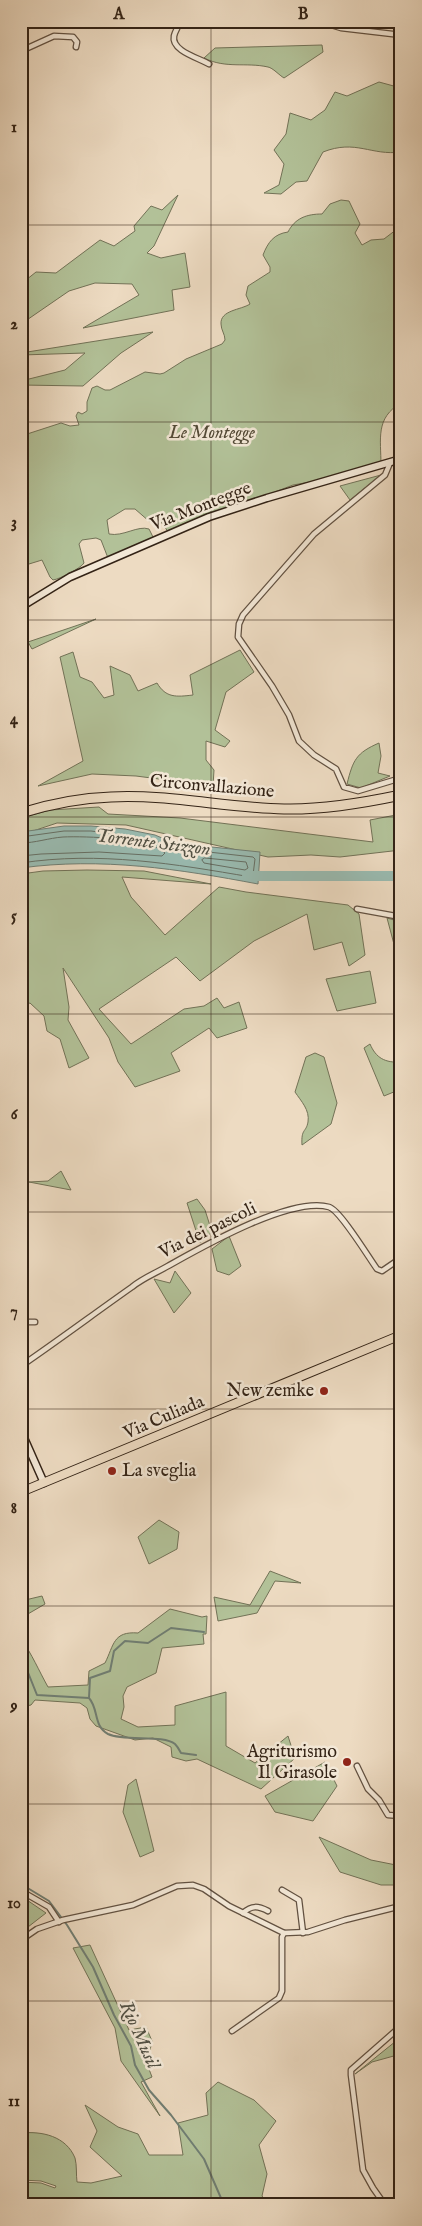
<svg xmlns="http://www.w3.org/2000/svg" width="422" height="2226" viewBox="0 0 422 2226" font-family="'IM FELL English',serif">
<style>
.green{fill:#b2c198;stroke:#727257}
.water{fill:#99bbb1;stroke:#707e73}
.lines{fill:none;stroke-linecap:round;stroke-linejoin:round}
.shore{stroke:#666f64;stroke-width:1}
.stream{stroke:#707e73;stroke-width:2}
.river{stroke:#99bbb1;stroke-width:10}
.street-casing{stroke:#625141;stroke-width:7}
.secondary-casing{stroke:#332316;stroke-width:9}
.primary-casing{stroke:#332316;stroke-width:10}
.highway-casing{stroke:#332316;stroke-width:11}
.street{stroke:#f3e8d7;stroke-width:4.5}
.secondary{stroke:#f3e8d7;stroke-width:6}
.primary{stroke:#eddbc2;stroke-width:8}
.highway{stroke:#eddbc2;stroke-width:9}
.grid{fill:none;stroke:#332316;stroke-width:1;stroke-opacity:0.55}
.poi-dot{fill:#8f2418;stroke:#f3e8d7;stroke-width:2}
.labels{text-anchor:middle;dominant-baseline:central;stroke-width:5;stroke-linejoin:round;paint-order:stroke}
.park-label{font-size:18px;font-style:italic;fill:#534a36;stroke:#f3e8d7}
.street-label{font-size:18px;fill:#332316;stroke:#f3e8d7}
.poi-label{font-size:18px;fill:#332316;stroke:#f3e8d7;text-anchor:end}
.water-label{font-size:19px;font-style:italic;fill:#525144;stroke:#f3e8d7}
.neatline{fill:none;stroke:#332316;stroke-width:2}
.grid-label{font-size:16px;text-anchor:middle;font-weight:bold;fill:#332316}
</style>
<rect width="100%" height="100%" fill="#eddbc2"/>
<filter id="stains"><feTurbulence type="fractalNoise" baseFrequency=".004" numOctaves="4"/><feColorMatrix values="0 0 0 0 .2 0 0 0 0 .09 0 0 0 0 .02 0 0 0 .5 -.17"/></filter>
<radialGradient id="worn" r=".72"><stop offset=".6" stop-color="#630" stop-opacity="0"/><stop offset="1" stop-color="#630" stop-opacity=".3"/></radialGradient>
<!-- green -->
<g class="green">
<path d="M322,45l1,7 -39,26c-5,-3 -11,-10 -16,-11 -22,-5 -42,2 -64,-9l11,-10z"/>
<path d="M379,82l22,6v64c-30,4 -45,-13 -78,0l-16,29 -11,1 -15,12 -17,-1 15,-8 5,-21 -10,-14 12,-16 4,-21 21,7 14,-10 10,-18 12,4z"/>
<polygon points="178,195 154,246 147,253 161,258 185,253 190,287 172,290 174,310 83,328 139,295 132,284 95,283 69,291 21,324 21,284 36,272 56,273 100,240 114,246 135,231 134,226 151,206 162,210"/>
<path d="M341,200l8,1 11,23 -5,9 7,12 9,-5 13,-1 17,-13v177c-26,15 -20,36 -20,62l-37,11 -51,9 -124,48 -8,-11h-11l-15,-13h-10l-18,11 2,14c14,3 29,-9 40,-5l5,10 -46,19 -7,-18 -5,-2 -14,2 -3,4 5,19c-3,5 -24,16 -31,17l-3,-3 -8,-17 -13,4 -8,-1v-127l40,-13 9,3 9,-1 -3,-9 2,-4 4,2 5,-3v-9l5,-14 5,-2 8,4h5l35,-18 15,2 4,-1 22,-14 36,-15 3,-4c0,-6 -4,-10 -4,-16 -1,-14 20,-14 29,-20l-4,-9 2,-9 22,-14v-5l-7,-12c5,-13 11,-21 25,-23 7,-14 19,-18 34,-18l8,-10z"/>
<polygon points="153,332 121,353 83,386 21,385 21,381 65,370 85,353 21,355 21,353"/>
<polygon points="381,475 350,500 340,486"/>
<polygon points="96,619 32,649 28,642"/>
<path d="M240,650l14,22 -28,20 -11,38 15,11 -5,6 -19,-6v19l8,10 -1,16 -77,-10 -44,-2 -54,12 45,-25 -23,-104 13,-5 7,25 12,5 12,16 10,-3 -4,-29 20,9 8,16 19,-8c9,15 19,14 36,12l-3,-20z"/>
<path d="M379,743l2,13 -3,17 12,3 -29,12 -14,-4c6,-24 9,-31 32,-41z"/>
<polygon points="99,807 108,814 180,818 373,842 370,820 401,814 401,850 340,857 311,855 268,857 126,825 57,823 21,835 21,818 50,810"/>
<polygon points="87,870 144,871 211,884 122,877 131,897 165,935 219,887 246,892 348,905 359,914 365,955 349,966 342,942 314,950 307,914 254,941 200,981 176,957 99,1009 131,1044 184,1009 204,1006 217,998 224,1008 239,1002 247,1028 217,1038 209,1028 171,1053 180,1071 135,1087 118,1062 109,1038 63,968 69,1007 68,1020 89,1058 69,1068 60,1039 47,1031 44,1016 30,1003 21,1006 21,874 43,871"/>
<polygon points="387,918 401,922 401,946 395,948"/>
<polygon points="370,971 376,1003 337,1011 326,979"/>
<path d="M370,1044c6,14 15,19 31,18v27l-17,7 -20,-48z"/>
<path d="M315,1053l9,4 13,46 -6,21 -29,21c-1,-17 4,-12 6,-23 2,-12 -7,-21 -13,-30l11,-35z"/>
<polygon points="61,1171 71,1190 29,1182 48,1181"/>
<polygon points="197,1199 205,1210 212,1232 200,1243 187,1203"/>
<polygon points="229,1236 241,1266 229,1275 217,1271 212,1249"/>
<polygon points="175,1271 191,1293 174,1313 154,1279 170,1283"/>
<polygon points="159,1520 179,1532 177,1549 149,1564 138,1537"/>
<polygon points="270,1571 301,1583 275,1581 257,1613 218,1621 214,1597 250,1605"/>
<polygon points="42,1596 45,1604 21,1618 21,1601"/>
<path d="M170,1609l32,8 5,-1 -1,18h-3l1,10 -42,4 -6,25 -29,14 -4,9 1,11 -3,12 17,8 37,-2v-19l51,-14v54l29,17 33,-27 7,22 -34,31 -64,-30 -11,2 -14,-4 -1,-10 -18,-9 -18,2 -39,-14 -6,-7 -3,-11 -7,-5 -45,-3 -4,5 -10,2v-68c11,15 18,32 27,48l40,-2 1,-14 16,-8c9,-18 8,-32 33,-30z"/>
<polygon points="325,1762 337,1786 313,1821 275,1812 265,1796"/>
<polygon points="136,1779 154,1851 140,1857 123,1812 128,1785"/>
<polygon points="319,1837 371,1860 401,1866 401,1885 381,1885 340,1872"/>
<polygon points="21,1896 46,1913 28,1927 21,1921"/>
<polygon points="90,1945 129,2030 146,2027 152,2041 147,2064 152,2077 141,2082 160,2116 121,2061 115,2028 73,1948"/>
<polygon points="401,2037 401,2054 372,2062 355,2074"/>
<path d="M218,2082l36,18 22,21 -17,24 8,29 -5,22 7,9h-248v-23l20,1 14,5 1,-2 -15,-5 -20,-1v-47c21,-2 45,3 54,25 2,7 1,17 2,24l14,1 31,-7 -32,-29 7,-16 -12,-26 33,22 20,7 11,21h34l-5,-32 30,-8 -2,-22z"/>
</g>
<!-- water -->
<path class="water" d="M64,826h27l34,3 30,6 14,6 14,3 77,8 -2,32c-79,-15 -157,-27 -237,-16v-36z"/>
<g class="lines">
<!-- shore -->
<g class="shore">
<path d="M21,837l43,-6h27l59,8 18,7 14,3 71,8 2,2 -2,16 -2,2c-76,-13 -152,-26 -230,-14"/>
<path d="M21,843c14,0 28,-5 42,-6 22,-1 88,1 102,16l-3,3 -63,-4 -58,2 -20,2"/>
<polygon points="205,858 246,862 248,868 245,870 204,863 202,860"/>
</g>
<!-- stream -->
<g class="stream">
<path d="M21,1660h2l14,35 52,3c10,11 4,28 19,36 17,8 55,0 67,10 2,2 5,7 6,9l15,2"/>
<polyline points="89,1698 90,1678 110,1671 114,1651 125,1641 148,1643 171,1628 204,1632"/>
<polyline points="21,1884 49,1901 67,1925 93,1967 114,2015 131,2046 135,2065 149,2090 171,2115 204,2159 224,2205"/>
</g>
<!-- river -->
<polyline class="river" points="247,876 401,876"/>
<!-- street casing -->
<g class="street-casing">
<g id="street">
<path d="M180,21c-1,5 -5,10 -6,15 -3,15 25,22 35,28"/>
<polyline points="318,21 341,28 401,35"/>
<polyline points="21,51 54,36 73,37 77,42 76,47"/>
<polyline points="390,463 385,475 314,534 257,599 243,615 239,624 238,637 272,686 289,715 299,741 314,755 336,769 344,787 358,791 401,778"/>
<polyline points="357,909 401,917"/>
<polyline points="21,1322 35,1322"/>
<path d="M21,1366c38,-26 74,-53 111,-79 11,-9 24,-14 36,-21 34,-19 123,-70 161,-59 11,3 40,51 48,62l5,2 19,-13"/>
<polyline points="357,1766 368,1789 379,1800 388,1815 401,1816"/>
<polyline points="282,1890 299,1900 303,1933"/>
<polyline points="21,1891 49,1907 59,1922"/>
<path d="M243,1913c9,-8 15,-7 25,-2"/>
<polyline points="21,1940 37,1929 63,1920 133,1905 177,1886 193,1885 204,1889 229,1906 284,1933 308,1932 345,1920 401,1906"/>
<polyline points="232,2031 279,1998 282,1991 282,1937 284,1933"/>
<polyline points="385,2205 373,2188 363,2170 351,2075 351,2070 401,2026"/>
</g>
</g>
<!-- secondary casing -->
<g class="secondary-casing">
<g id="secondary">
<polyline points="21,607 70,577 209,517 267,498 401,459"/>
<polyline points="21,1431 44,1483"/>
</g>
</g>
<!-- primary casing -->
<g class="primary-casing">
<polyline id="primary" points="21,1492 401,1335"/>
</g>
<!-- highway casing -->
<g class="highway-casing">
<path id="highway" d="M21,813c29,-9 60,-15 90,-16 58,-3 115,11 173,12 39,1 79,-6 117,-14"/>
</g>
<!-- street -->
<use href="#street" class="street"/>
<!-- secondary -->
<use href="#secondary" class="secondary"/>
<!-- primary -->
<use href="#primary" class="primary"/>
<!-- highway -->
<use href="#highway" class="highway"/>
</g>
<!-- grid -->
<path class="grid" d="M211,21v2184M21,225h380M21,422h380M21,620h380M21,817h380M21,1014h380M21,1212h380M21,1409h380M21,1606h380M21,1804h380M21,2001h380"/>
<!-- markers -->
<g class="poi-dot">
<circle cx="324" cy="1391" r="5"/>
<circle cx="112" cy="1471" r="5"/>
<circle cx="347" cy="1762" r="5"/>
</g>
<g class="labels">
<!-- park labels -->
<g class="park-label">
<text x="212" y="433">Le Montegge</text>
</g>
<!-- street labels -->
<g class="street-label">
<text transform="translate(201 507) rotate(-21)">Via Montegge</text>
<text transform="translate(212 787) rotate(5)">Circonvallazione</text>
<text transform="translate(208 1231) rotate(-26)">Via dei pascoli</text>
<text transform="translate(164 1418) rotate(-23)">Via Culiada</text>
</g>
<!-- poi labels -->
<g class="poi-label">
<text x="314" y="1391">New zemke</text>
<text x="122" y="1471" text-anchor="start">La sveglia</text>
<text x="337" y="1752">Agriturismo<tspan x="337" dy="21">Il Girasole</tspan></text>
</g>
<!-- water labels -->
<g class="water-label">
<text transform="translate(153 843) rotate(7)">Torrente Stizzon</text>
<text transform="translate(139 2035) rotate(66)">Rio Musil</text>
</g>
</g>
<!-- margin -->
<rect width="422" height="2226" fill="none" stroke="#eddbc2" stroke-width="55"/>
<rect x="28" y="28" width="366" height="2170" class="neatline"/>
<g class="grid-label">
<text x="119" y="19">A</text>
<text x="303" y="19">B</text>
<text x="14" y="132">1</text>
<text x="14" y="329">2</text>
<text x="14" y="527">3</text>
<text x="14" y="724">4</text>
<text x="14" y="921">5</text>
<text x="14" y="1119">6</text>
<text x="14" y="1316">7</text>
<text x="14" y="1513">8</text>
<text x="14" y="1711">9</text>
<text x="14" y="1908">10</text>
<text x="14" y="2106">11</text>
</g>
<rect width="100%" height="100%" filter="url(#stains)"/>
<rect width="100%" height="100%" fill="url(#worn)"/>
</svg>
